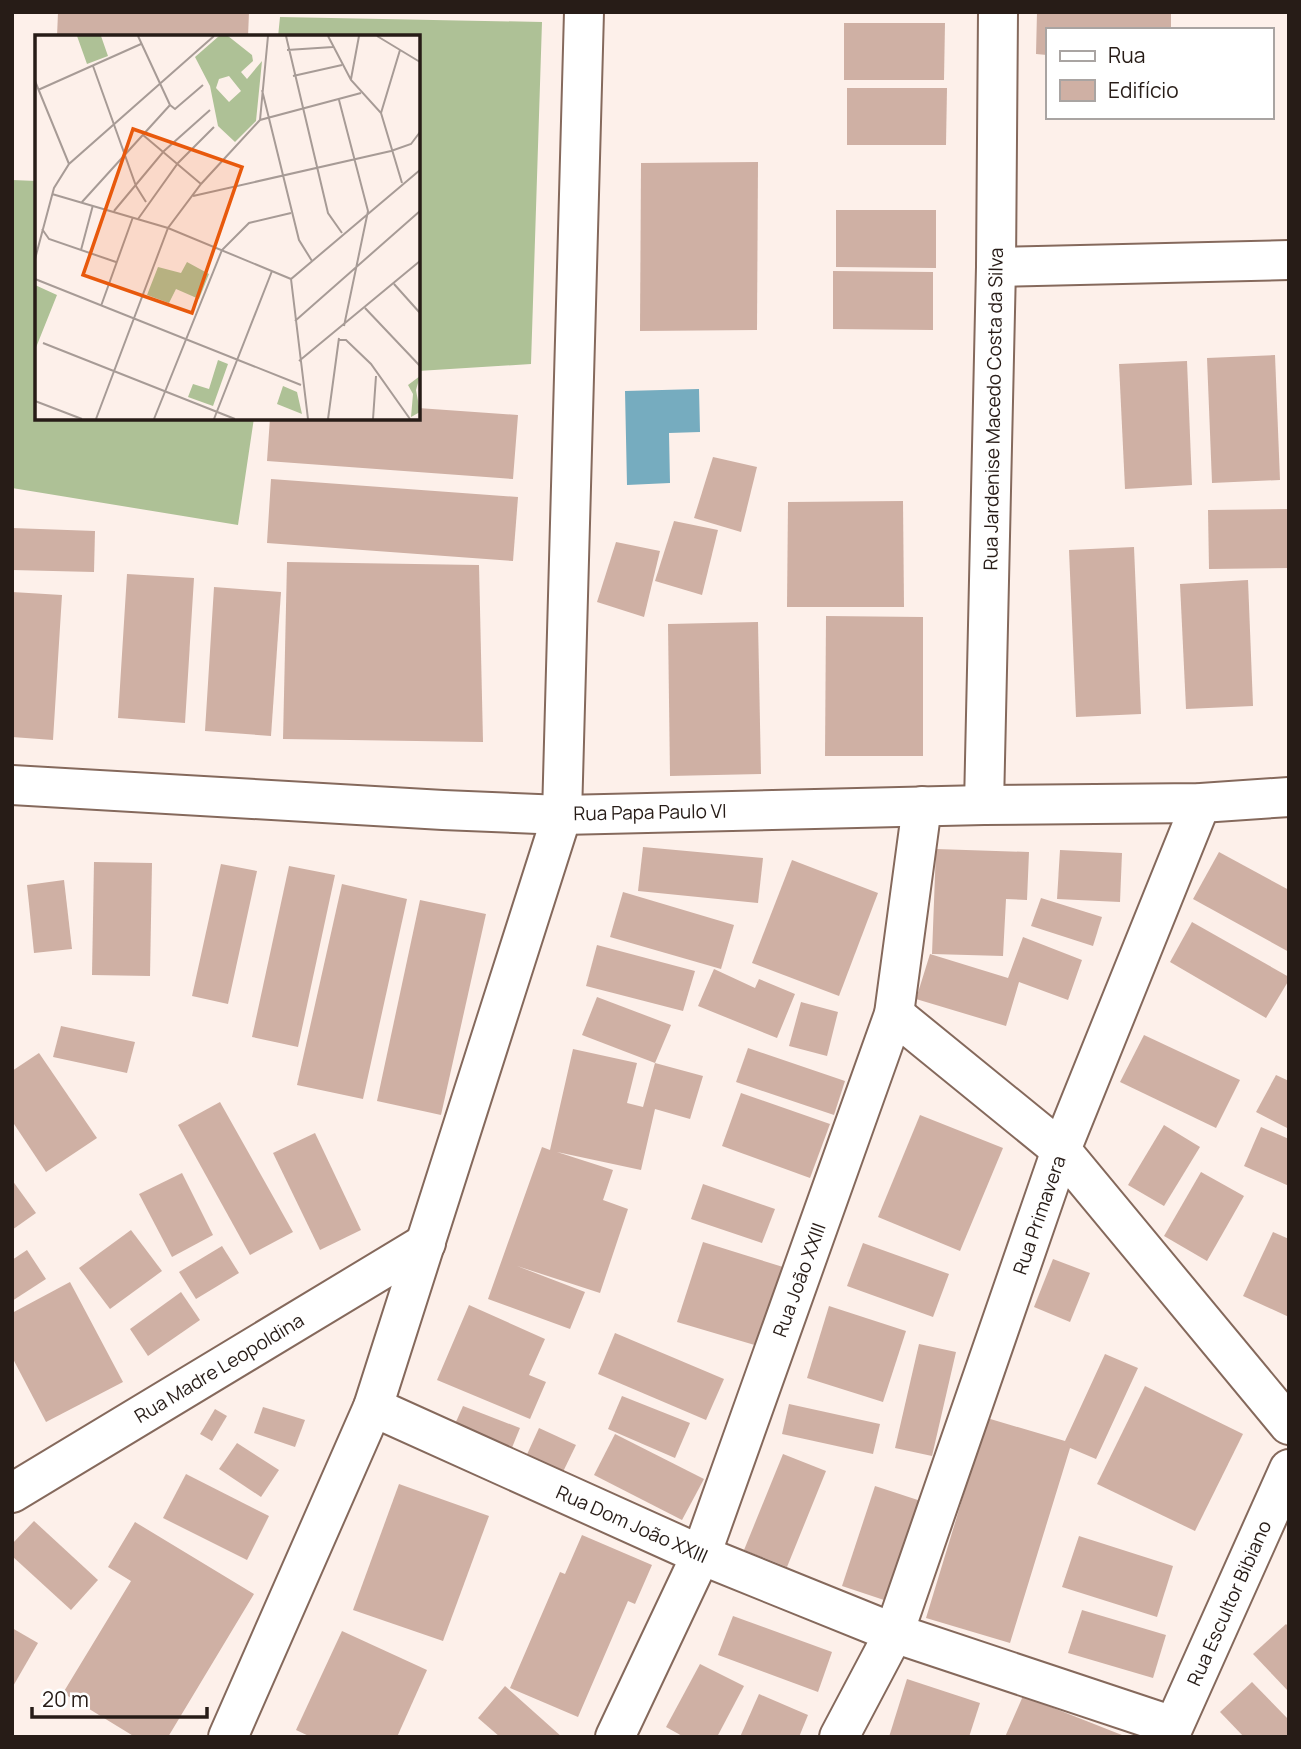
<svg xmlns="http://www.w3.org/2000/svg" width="1301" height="1749" viewBox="0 0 1301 1749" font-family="Manrope,sans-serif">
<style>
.forest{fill:#aec196}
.water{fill:#76acbf}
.building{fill:#cfb0a4}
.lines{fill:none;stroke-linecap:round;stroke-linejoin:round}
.minor-casing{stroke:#85695c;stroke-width:42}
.minor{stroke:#fff;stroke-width:38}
.labels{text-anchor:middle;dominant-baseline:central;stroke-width:5;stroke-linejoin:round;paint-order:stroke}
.street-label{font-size:19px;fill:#271c17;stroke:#fff}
.inset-road{fill:none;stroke:#a79b96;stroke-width:2}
.view{fill:#e8590c;fill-opacity:0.15;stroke:#e8590c;stroke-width:3.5}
.inset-edge{fill:none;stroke:#271c17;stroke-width:3.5}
</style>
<rect width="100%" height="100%" fill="#fdf0ea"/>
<!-- forest -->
<g class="forest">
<polygon points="280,17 542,22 531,364 418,371 418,37 278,37"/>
<polygon points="12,180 37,181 37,418 254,418 238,525 12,488"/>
</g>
<!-- water -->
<polygon class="water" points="699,389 700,432 669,433 670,483 627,485 625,391"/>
<!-- building -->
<g class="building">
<polygon points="58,12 249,12 248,37 57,37"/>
<polygon points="1037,12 1171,12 1171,30 1047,30 1047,55 1036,54"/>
<polygon points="844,23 945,23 944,80 844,80"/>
<polygon points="847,88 947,88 946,145 847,145"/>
<polygon points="758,162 757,330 640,331 641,163"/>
<polygon points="836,210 936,210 936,268 836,267"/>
<polygon points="833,271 933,272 933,330 833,329"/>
<polygon points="1275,355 1280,480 1212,483 1207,358"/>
<polygon points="1187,361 1192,485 1125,489 1119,364"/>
<polygon points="418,408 518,415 513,479 267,461 270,418 418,418"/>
<polygon points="713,457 757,467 741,532 694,518"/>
<polygon points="271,479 518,497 513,561 267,543"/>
<polygon points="903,501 904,607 787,607 788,502"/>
<polygon points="1289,509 1289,568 1209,569 1208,510"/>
<polygon points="674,521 718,530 702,595 655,581"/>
<polygon points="12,528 95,531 94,572 12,570"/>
<polygon points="616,542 660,551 644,617 597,602"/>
<polygon points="1134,547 1141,714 1076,717 1069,550"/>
<polygon points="287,562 479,565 483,742 283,739"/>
<polygon points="127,574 194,578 185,723 118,718"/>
<polygon points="1248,580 1253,706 1186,709 1180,584"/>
<polygon points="214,587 281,592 271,736 205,731"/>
<polygon points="12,592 62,595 53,740 12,737"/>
<polygon points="826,616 923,617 923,756 825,756"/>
<polygon points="758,622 761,774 670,776 668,624"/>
<polygon points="643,847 763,858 758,903 638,891"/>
<polygon points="936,849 1029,852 1027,900 1006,899 1003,956 932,954"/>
<polygon points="1060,850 1122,853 1120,902 1057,899"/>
<polygon points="1219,852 1289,890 1289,952 1193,899"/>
<polygon points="792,860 878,893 839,996 752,963"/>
<polygon points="94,862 152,863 150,976 92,975"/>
<polygon points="221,864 257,871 228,1004 192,996"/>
<polygon points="289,866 335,875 298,1047 252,1037"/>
<polygon points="64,880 72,949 34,953 27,885"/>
<polygon points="342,884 407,899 363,1099 297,1085"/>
<polygon points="623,892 734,925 721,969 610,937"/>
<polygon points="1041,898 1102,917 1093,946 1031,926"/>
<polygon points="420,900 486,914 441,1115 377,1101"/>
<polygon points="1192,922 1289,977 1289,980 1266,1018 1170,962"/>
<polygon points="1023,937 1082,960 1068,1000 1019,982 1006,1026 916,999 930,954 1008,978"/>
<polygon points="597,945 695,971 683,1011 586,986"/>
<polygon points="714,969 755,988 759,979 795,994 777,1038 698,1006"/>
<polygon points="597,997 671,1025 655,1063 582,1035"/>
<polygon points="801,1002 838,1012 827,1056 789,1046"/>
<polygon points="61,1026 135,1042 127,1073 53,1057"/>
<polygon points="1144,1035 1240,1080 1216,1128 1120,1082"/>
<polygon points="748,1048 845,1081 834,1115 736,1082"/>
<polygon points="573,1049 637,1063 627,1103 643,1107 655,1063 703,1076 690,1119 655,1109 641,1170 557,1152 613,1170 603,1200 628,1209 600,1293 517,1266 585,1292 570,1329 488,1299 542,1147 550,1150"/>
<polygon points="39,1053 97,1138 46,1172 12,1121 12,1071"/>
<polygon points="1276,1075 1289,1081 1289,1129 1256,1112"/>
<polygon points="741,1093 830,1124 810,1178 722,1146"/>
<polygon points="220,1102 293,1232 250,1255 178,1125"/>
<polygon points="920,1115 1003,1148 960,1251 878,1217"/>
<polygon points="1164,1125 1200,1147 1164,1206 1128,1185"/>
<polygon points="1261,1127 1289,1139 1289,1186 1244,1166"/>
<polygon points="315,1133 361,1230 320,1250 273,1153"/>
<polygon points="1201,1172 1244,1196 1207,1261 1164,1236"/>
<polygon points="182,1173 213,1235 172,1257 139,1194"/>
<polygon points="12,1180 36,1213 12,1230"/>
<polygon points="703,1184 775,1209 762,1243 691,1219"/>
<polygon points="131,1230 162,1271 110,1309 79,1268"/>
<polygon points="1273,1232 1289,1239 1289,1317 1243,1296"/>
<polygon points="703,1242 783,1267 758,1346 677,1322"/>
<polygon points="863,1243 949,1274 933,1317 847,1286"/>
<polygon points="222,1246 239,1273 196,1299 179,1272"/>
<polygon points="27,1250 46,1279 12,1301 12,1260"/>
<polygon points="1053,1259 1090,1273 1070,1322 1034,1307"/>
<polygon points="70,1282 123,1382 46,1422 12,1357 12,1313"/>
<polygon points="181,1292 200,1320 148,1356 130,1329"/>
<polygon points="469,1305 545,1339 529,1375 546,1382 530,1419 437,1380"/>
<polygon points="829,1306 906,1331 883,1402 807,1378"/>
<polygon points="615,1333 724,1379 706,1420 598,1374"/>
<polygon points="919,1344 956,1352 932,1456 895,1448"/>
<polygon points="1105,1354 1138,1368 1096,1459 1070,1448 1010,1643 926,1618 987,1418 1065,1441"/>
<polygon points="1145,1386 1243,1434 1195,1531 1097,1484"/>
<polygon points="622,1396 690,1423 675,1458 608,1429"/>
<polygon points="789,1404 880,1424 873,1454 782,1434"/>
<polygon points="463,1406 520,1428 509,1455 451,1433"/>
<polygon points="263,1407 305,1420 295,1447 254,1433"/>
<polygon points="215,1409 227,1416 212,1441 200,1434"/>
<polygon points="539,1428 576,1445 560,1478 524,1461"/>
<polygon points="615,1434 704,1479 682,1520 594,1475"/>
<polygon points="237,1443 279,1470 261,1497 219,1469"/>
<polygon points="783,1454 826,1471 787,1567 744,1550"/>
<polygon points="186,1474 269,1516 247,1560 163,1518"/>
<polygon points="399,1484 489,1516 443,1641 353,1610"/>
<polygon points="875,1486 927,1503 893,1603 842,1586"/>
<polygon points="34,1521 98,1580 71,1610 12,1556 12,1544"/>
<polygon points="135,1522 254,1594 168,1737 135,1737 63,1693 131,1581 108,1567"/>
<polygon points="582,1535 652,1565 635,1604 628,1601 578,1717 510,1688 560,1572 565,1574"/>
<polygon points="1079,1536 1173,1566 1157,1617 1062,1587"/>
<polygon points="1082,1610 1166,1635 1153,1678 1068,1653"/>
<polygon points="733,1616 832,1652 818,1692 718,1655"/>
<polygon points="1286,1624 1289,1627 1289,1692 1253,1654"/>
<polygon points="12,1628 38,1643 12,1688"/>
<polygon points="342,1631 427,1670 397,1737 311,1737 296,1730"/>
<polygon points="700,1664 744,1686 717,1737 684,1737 666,1727"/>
<polygon points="907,1679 980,1703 969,1737 889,1737"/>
<polygon points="1252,1682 1289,1720 1289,1737 1244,1737 1220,1712"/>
<polygon points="505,1686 562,1737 500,1737 478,1718"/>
<polygon points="759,1694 808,1715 799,1737 740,1737"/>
<polygon points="1023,1696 1127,1737 1005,1737"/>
</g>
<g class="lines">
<!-- minor casing -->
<g class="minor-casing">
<g id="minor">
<polyline points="996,267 1289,260"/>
<polyline points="12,785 443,810 562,815 984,805 1201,803 1289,797"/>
<polyline points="984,805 996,267 998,12"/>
<polyline points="894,1014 1061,1150 1289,1425"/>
<polyline points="373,1407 701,1555 894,1633 1173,1726"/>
<polyline points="12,1493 426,1243"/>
<polyline points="228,1737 373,1407 562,815 584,12"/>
<polyline points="615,1737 701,1555 894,1014 922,806"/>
<polyline points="839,1737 894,1633 1061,1150 1201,803"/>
<polyline points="1169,1737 1289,1469"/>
</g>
</g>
<!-- minor -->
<use href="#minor" class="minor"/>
</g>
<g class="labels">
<!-- street labels -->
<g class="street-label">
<text transform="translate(993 409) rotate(-89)">Rua Jardenise Macedo Costa da Silva</text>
<text transform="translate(650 812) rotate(-1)">Rua Papa Paulo VI</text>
<text transform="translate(1039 1215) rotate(-71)">Rua Primavera</text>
<text transform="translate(799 1280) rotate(-70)">Rua João XXIII</text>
<text transform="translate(219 1368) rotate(-31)">Rua Madre Leopoldina</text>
<text transform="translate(632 1524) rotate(24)">Rua Dom João XXIII</text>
<text transform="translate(1229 1603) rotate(-66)">Rua Escultor Bibiano</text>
</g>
</g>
<!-- overview -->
<g transform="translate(35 35)">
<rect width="385" height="385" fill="#fdf0ea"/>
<path d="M42,1h24l7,20 -21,8zM184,1h9l24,19 1,6 -12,11 6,7 15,-18 -6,60 -21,21 -17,-16 -8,-40 -15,-29zM194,41l12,15 -12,11 -13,-14 3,-9zM152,227l22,12 -10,25 -23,-10 -7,14 -22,-8 11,-28 23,6zM0,250l22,10 -22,55zM183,325l10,4 -15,42 -25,-9 5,-13 16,5zM385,341l-4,14 4,22 -9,5 2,-23 -5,-9zM248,351l14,6 5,22 -25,-10z" fill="#aec196" fill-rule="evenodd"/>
<path class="inset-road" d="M103,1l32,69M251,1l42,177 14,20M293,1l23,44 30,33 21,70M342,1l43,26M252,15l46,-3M58,31l43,120 10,16M258,41l49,-11M316,44l8,-43M0,46l34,83M3,55l103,-46M227,55l37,150 13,21M304,65l29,111 -24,115M135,70l5,4 28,-24M346,78l19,-63M225,85l8,-84M108,100l58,49M17,159l116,34 123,51 129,-109M158,161l198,-45 20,-7 9,-12M47,167l88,-97M79,176l50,-60 46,-41M103,184l40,-56 36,-36M7,194l7,10 67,23M46,215l12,-45M0,224l19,-71 15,-24 145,-128M0,244l266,106M256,244l17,140M359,249l26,29M66,271l32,-89M330,273l55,58M260,286l125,-110M304,305h7l25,24 39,55M8,308l192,76M264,326l121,-100M0,366l47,18M61,384l72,-191 33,-44 59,-64 101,-27M119,384l68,-169 27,-27 42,-10M179,384l58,-148M293,384l11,-81M338,384l3,-43"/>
<path class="view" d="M98,94l109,38 -50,146 -109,-38z"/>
<rect width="385" height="385" class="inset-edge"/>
</g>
<!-- border -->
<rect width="1301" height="1749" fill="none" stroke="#271c17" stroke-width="28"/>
<!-- legend -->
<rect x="1046" y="28" width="228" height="91" fill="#ffffff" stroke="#a9a4a2" stroke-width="2"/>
<rect x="1060" y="51" width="35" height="10" fill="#ffffff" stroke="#a9a4a2" stroke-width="2"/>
<text x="1108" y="63" font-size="21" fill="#271c17">Rua</text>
<rect x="1060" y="80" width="35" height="21" fill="#cfb0a4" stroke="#a9a4a2" stroke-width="2"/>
<text x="1108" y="98" font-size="21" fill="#271c17">Edifício</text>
<!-- scale -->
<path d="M32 1707v10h175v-10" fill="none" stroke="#271c17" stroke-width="3.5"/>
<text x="42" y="1707" font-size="21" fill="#271c17" stroke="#ffffff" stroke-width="5" paint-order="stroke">20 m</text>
</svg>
